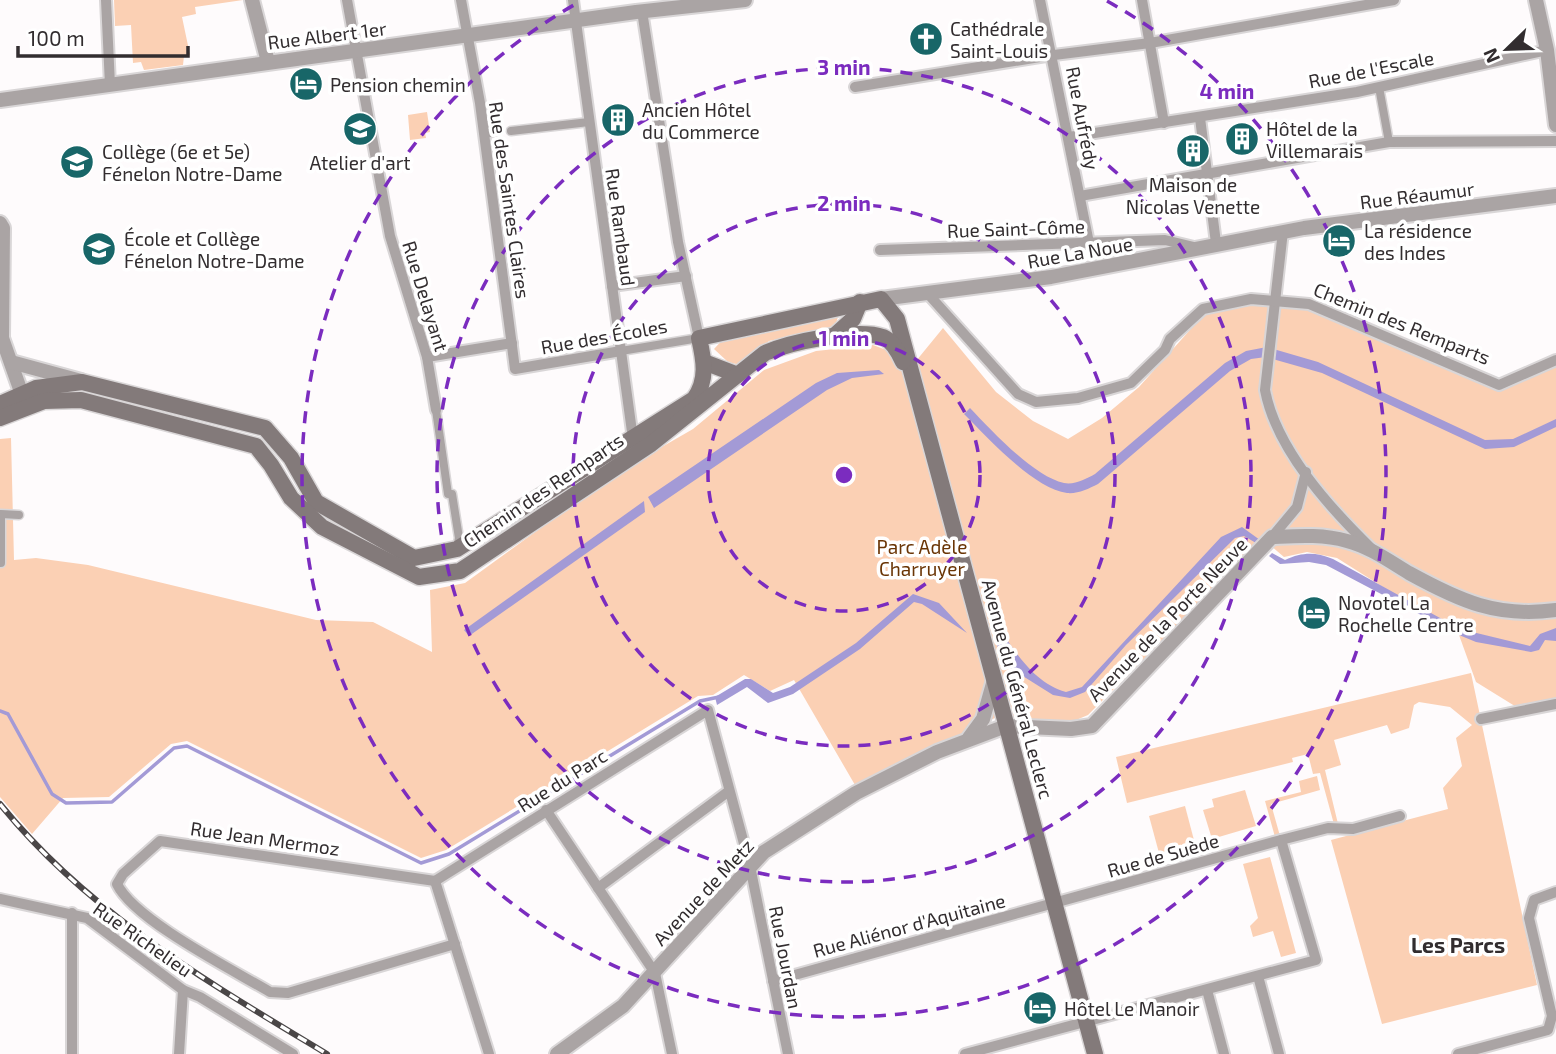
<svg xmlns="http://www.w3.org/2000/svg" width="1556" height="1054" viewBox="0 0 1556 1054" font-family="'Exo 2',sans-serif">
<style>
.green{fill:#fbd0b4}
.water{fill:#a39ad6}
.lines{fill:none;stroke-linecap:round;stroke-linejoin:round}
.stream{stroke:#a39ad6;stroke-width:3.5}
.pedestrian-casing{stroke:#d9d6d7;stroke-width:11}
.minor-casing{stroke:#d9d6d7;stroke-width:14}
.tertiary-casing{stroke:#d9d6d7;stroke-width:18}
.secondary-casing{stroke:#d9d6d7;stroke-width:19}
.pedestrian{stroke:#aaa4a4;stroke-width:8}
.minor{stroke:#aaa4a4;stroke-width:10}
.tertiary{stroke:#aaa4a4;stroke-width:14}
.secondary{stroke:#837a7a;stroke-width:16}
.rail-casing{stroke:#4a4647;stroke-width:6}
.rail{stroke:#fff;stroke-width:3.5;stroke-dasharray:10;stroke-linecap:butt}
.ring{fill:none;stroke:#7b2cbf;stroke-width:3.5;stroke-dasharray:12 9}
.labels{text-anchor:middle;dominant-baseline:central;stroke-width:7;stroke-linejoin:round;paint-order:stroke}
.poi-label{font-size:19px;fill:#322d2f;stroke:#fff;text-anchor:start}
.street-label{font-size:19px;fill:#322d2f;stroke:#fff}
.park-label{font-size:19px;fill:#6a3505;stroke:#fff}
.neighbourhood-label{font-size:21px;font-weight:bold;fill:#322d2f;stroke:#fff}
.centre{fill:#7b2cbf;stroke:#fff;stroke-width:3.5}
.ring-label{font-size:21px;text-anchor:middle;font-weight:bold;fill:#7b2cbf;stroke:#fff;stroke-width:7;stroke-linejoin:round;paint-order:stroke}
</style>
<rect width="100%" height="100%" fill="#fefbfc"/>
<!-- green -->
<g class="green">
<polygon points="114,0 243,0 195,7 196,14 182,17 190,55 184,56 183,65 144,70 141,62 133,63 131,25 115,26"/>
<polygon points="427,112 430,132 425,133 426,138 410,140 408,115"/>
<polygon points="1251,304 1308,309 1499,390 1556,365 1556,702 1518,708 1476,682 1459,635 1337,558 1307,552 1284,557 1263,539 1088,715 1069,723 1047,726 1001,715 855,785 794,680 770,691 744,675 713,695 698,696 446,850 421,858 187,741 171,744 109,797 63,798 32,834 0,797 0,439 11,438 14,560 36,558 88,565 316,620 373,622 432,652 430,590 465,583 615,474 693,429 764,370 816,351 873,345 916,361 943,328 996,392 1033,421 1068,439 1102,418 1139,387 1206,312"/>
<polygon points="839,314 835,326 769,341 740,365 728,362 714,349 727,335"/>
<polygon points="1471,673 1537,985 1382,1024 1331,840 1448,809 1443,788 1462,766 1456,738 1472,725 1450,707 1419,702 1414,705 1409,728 1391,734 1387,725 1334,740 1341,765 1325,770 1339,828 1335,828 1320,773 1313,774 1308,754 1292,758 1293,762 1127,803 1116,757"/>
<polygon points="1317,776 1320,790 1271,804 1280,836 1275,837 1265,801 1301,792 1299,781"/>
<polygon points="1245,790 1256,826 1212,839 1203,810 1214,807 1212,799"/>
<polygon points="1185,806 1195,844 1159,853 1149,816"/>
<polygon points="1270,857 1296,953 1281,957 1273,931 1253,937 1250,926 1258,918 1243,864"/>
</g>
<!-- water -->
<g class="water">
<path d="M1267,347l51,15 167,78 28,-1 43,-20v8l-42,20 -29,2 -163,-76 -56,-16 -15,2 -21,12 -132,113c-10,5 -20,10 -31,9 -33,-4 -79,-55 -103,-79l6,-6c21,22 64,69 94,75 11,2 22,-4 31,-9l130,-111 21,-12z"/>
<polygon points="879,370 884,374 852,378 827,390 654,508 648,497 816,383 837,373"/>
<polygon points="644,501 645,512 469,636 464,630"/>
<path d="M1242,527l18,13 -4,3 -12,-7 -9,2 -109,107 -41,47 -15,6 -17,-3 -51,-32 -10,-36 4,-2c20,26 36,57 70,67l16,-5 139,-150z"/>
<path d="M1272,553l13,7c18,-8 30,-8 48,-1l127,70 70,17 10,-12 16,-6v13l-11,-1 -6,10 -8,2 -55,-10 -17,-7 -133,-70 -17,-3 -29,2 -11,-8z"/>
<polygon points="913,594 939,603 967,633 922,604 914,602 860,649 793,694 768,703 747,687 717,705 715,697 745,679 751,679 773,693 790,687 856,643"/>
</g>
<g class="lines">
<!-- stream -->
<polyline class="stream" points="0,711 8,714 52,794 66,803 112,802 174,748 187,746 421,863 449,854 700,701 719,697"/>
<!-- pedestrian casing -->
<g class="pedestrian-casing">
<g id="pedestrian">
<polyline points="1379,87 1389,142"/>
<polyline points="511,131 589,122"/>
<polyline points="484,134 495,132"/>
<polyline points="621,351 699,338"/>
<polyline points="436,410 448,494 452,494 459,538 457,548"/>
<polyline points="1,563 1,514 19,515"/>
</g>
</g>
<!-- minor casing -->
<g class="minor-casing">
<g id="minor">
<polyline points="106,0 110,85"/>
<polyline points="347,0 390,236 427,357 436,410"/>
<polyline points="461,0 480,103 515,369 621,351"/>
<polyline points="573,0 633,439"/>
<polyline points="1040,0 1089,243"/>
<polyline points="1142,0 1164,123"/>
<polyline points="642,11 678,242 699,338"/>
<polyline points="855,87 1046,56 1150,43 1394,0"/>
<polyline points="1200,118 1216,243"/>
<polyline points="1069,137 1357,92 1547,50"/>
<polyline points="1080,196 1389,142 1556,141"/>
<path d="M1283,231l-18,159c11,59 65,118 106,158"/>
<polyline points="880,250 1165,240 1194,247"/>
<polyline points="612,286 686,276"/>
<polyline points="929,295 1018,394 1036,402 1078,398 1131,383 1165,350 1170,339 1203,309 1251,299 1309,304 1499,385 1556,360"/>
<polyline points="427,357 512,343"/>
<polyline points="1272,537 1297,507 1306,472"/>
<polyline points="1481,719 1556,704"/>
<polyline points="546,810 655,973 672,1054"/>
<path d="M435,881l-275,-40 -37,33 -6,10c17,36 116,86 153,108l18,1 167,-49"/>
<polyline points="435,881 708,710 750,866 788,1054"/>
<polyline points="435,881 489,1054"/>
<polyline points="598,888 729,791"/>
<polyline points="0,899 87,918 183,990 200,997 293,1054"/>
<polyline points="72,913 72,1054"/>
<polyline points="1258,976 1279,1054"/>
<polyline points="773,981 1281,840 1328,828 1353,829 1400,816"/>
<polyline points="1207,990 1224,1054"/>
<polyline points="179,1054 183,990"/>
<polyline points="965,1054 1316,960 1281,840"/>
<polyline points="1458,1054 1548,1030 1552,1016 1529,918 1534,900 1556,892"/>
</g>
</g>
<!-- tertiary casing -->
<g class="tertiary-casing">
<g id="tertiary">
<polyline points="252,0 268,62"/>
<polyline points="1536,0 1547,50 1556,125"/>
<polyline points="0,100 636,12 745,0"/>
<polyline points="0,223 3,228 2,338 25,403"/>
<polyline points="881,299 1051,277 1304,228 1556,196"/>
<polyline points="11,362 81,381"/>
<polyline points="969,738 983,719 994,680"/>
<path d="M557,1054l66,-48 141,-154 92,-59 81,-41 69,-26 65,3 21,-3 180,-189c25,-1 50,-3 75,4 23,6 42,20 62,32 51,28 88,45 147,37"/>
</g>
</g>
<!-- secondary casing -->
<g class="secondary-casing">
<g id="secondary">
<polyline points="833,337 853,319 860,302"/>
<polyline points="704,362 738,375"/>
<path d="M0,404l36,-16 46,-6 183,46 26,30 25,44 98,56 43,-9 237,-150c14,-19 10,-39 5,-61l182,-39 16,20 198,735"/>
<path d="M0,418l44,-17 37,-1 175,46 15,19 20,33 31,29 97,50 41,-6 191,-127 114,-91c26,-11 91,-25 118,-16 10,4 16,16 20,25"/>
</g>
</g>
<!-- pedestrian -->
<use href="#pedestrian" class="pedestrian"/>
<!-- minor -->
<use href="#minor" class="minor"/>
<!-- tertiary -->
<use href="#tertiary" class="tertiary"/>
<!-- secondary -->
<use href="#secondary" class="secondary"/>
<!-- rail casing -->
<g class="rail-casing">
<path id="rail" d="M0,804c89,110 208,178 327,250"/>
</g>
<!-- rail -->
<use href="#rail" class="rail"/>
</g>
<!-- distance rings -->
<g class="ring">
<circle cx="844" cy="475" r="136"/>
<circle cx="844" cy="475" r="271"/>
<circle cx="844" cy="475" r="407"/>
<path d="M1107 1A542 542 0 1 1 581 1"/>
</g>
<!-- icons -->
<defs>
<g id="church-disc" transform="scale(1.75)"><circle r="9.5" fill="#186668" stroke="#fff"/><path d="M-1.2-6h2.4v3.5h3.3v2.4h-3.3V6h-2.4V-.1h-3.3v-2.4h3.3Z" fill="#fff"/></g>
<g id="hotel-disc" transform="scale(1.75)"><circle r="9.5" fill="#186668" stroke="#fff"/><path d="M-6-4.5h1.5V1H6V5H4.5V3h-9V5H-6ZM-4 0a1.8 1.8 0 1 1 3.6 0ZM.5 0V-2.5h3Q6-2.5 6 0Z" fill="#fff"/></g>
<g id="building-disc" transform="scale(1.75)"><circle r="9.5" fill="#186668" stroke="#fff"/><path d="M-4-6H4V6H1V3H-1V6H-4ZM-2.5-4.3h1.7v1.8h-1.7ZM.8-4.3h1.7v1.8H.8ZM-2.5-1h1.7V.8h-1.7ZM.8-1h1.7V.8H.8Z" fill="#fff"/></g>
<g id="school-disc" transform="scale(1.75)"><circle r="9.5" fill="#186668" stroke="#fff"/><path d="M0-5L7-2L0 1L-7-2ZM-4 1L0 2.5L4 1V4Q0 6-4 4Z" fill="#fff"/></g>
</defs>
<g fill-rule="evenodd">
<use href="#church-disc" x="926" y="39"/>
<use href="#hotel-disc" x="306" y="84"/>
<use href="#building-disc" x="618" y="120"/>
<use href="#school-disc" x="360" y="129"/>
<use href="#building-disc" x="1242" y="139"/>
<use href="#building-disc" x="1193" y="151"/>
<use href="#school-disc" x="77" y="162"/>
<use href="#hotel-disc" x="1339" y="241"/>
<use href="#school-disc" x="99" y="249"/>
<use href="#hotel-disc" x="1314" y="613"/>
<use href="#hotel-disc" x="1040" y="1008"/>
</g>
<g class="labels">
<!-- poi labels -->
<g class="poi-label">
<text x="950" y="28">Cathédrale<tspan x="950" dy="22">Saint-Louis</tspan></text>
<text x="330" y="84">Pension chemin</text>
<text x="642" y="109">Ancien Hôtel<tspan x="642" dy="22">du Commerce</tspan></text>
<text x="1266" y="128">Hôtel de la<tspan x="1266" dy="22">Villemarais</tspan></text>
<text x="102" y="151">Collège (6e et 5e)<tspan x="102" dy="22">Fénelon Notre-Dame</tspan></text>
<text x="360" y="162" text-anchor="middle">Atelier d'art</text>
<text x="1193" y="184" text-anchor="middle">Maison de<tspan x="1193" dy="22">Nicolas Venette</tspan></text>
<text x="1364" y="230">La résidence<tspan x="1364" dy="22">des Indes</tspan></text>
<text x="124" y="238">École et Collège<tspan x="124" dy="22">Fénelon Notre-Dame</tspan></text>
<text x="1338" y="602">Novotel La<tspan x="1338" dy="22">Rochelle Centre</tspan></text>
<text x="1064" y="1008">Hôtel Le Manoir</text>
</g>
<!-- street labels -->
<g class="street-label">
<text transform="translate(327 35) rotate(-7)">Rue Albert 1er</text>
<text transform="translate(1371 69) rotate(-11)">Rue de l'Escale</text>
<text transform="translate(1083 118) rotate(79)">Rue Aufrédy</text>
<text transform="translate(1417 195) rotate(-7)">Rue Réaumur</text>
<text transform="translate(510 200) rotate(82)">Rue des Saintes Claires</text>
<text transform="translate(621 227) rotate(82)">Rue Rambaud</text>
<text transform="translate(1016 228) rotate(-2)">Rue Saint-Côme</text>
<text transform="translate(1080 252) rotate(-10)">Rue La Noue</text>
<text transform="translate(426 296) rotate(73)">Rue Delayant</text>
<text transform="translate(1402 323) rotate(22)">Chemin des Remparts</text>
<text transform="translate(604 336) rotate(-10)">Rue des Écoles</text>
<text transform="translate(543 490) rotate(-34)">Chemin des Remparts</text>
<text transform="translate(1167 619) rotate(-46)">Avenue de la Porte Neuve</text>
<text transform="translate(1018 689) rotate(75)">Avenue du Général Leclerc</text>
<text transform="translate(562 780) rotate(-32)">Rue du Parc</text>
<text transform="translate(265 838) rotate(8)">Rue Jean Mermoz</text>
<text transform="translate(1163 855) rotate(-16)">Rue de Suède</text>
<text transform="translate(703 892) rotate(-47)">Avenue de Metz</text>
<text transform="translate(909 925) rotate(-15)">Rue Aliénor d'Aquitaine</text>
<text transform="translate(143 939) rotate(35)">Rue Richelieu</text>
<text transform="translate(786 957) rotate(79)">Rue Jourdan</text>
</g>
<!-- park labels -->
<g class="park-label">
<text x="922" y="546">Parc Adèle<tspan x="922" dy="22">Charruyer</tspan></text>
</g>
<!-- neighbourhood labels -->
<g class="neighbourhood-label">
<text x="1458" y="944">Les Parcs</text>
</g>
</g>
<circle cx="844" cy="475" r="10" class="centre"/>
<g class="ring-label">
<text x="844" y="75">3 min</text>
<text x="1227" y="99">4 min</text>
<text x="844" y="211">2 min</text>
<text x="844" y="346">1 min</text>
</g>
<!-- north arrow -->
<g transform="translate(1507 49) rotate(247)" stroke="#ffffff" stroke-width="5" paint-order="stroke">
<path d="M0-5L12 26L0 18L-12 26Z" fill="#322d2f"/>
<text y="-10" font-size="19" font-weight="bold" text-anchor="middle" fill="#322d2f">N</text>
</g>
<!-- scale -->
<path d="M18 46v10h170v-10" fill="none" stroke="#322d2f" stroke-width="3.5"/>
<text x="28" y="46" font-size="21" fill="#322d2f" stroke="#ffffff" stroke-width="5" paint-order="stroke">100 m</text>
</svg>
